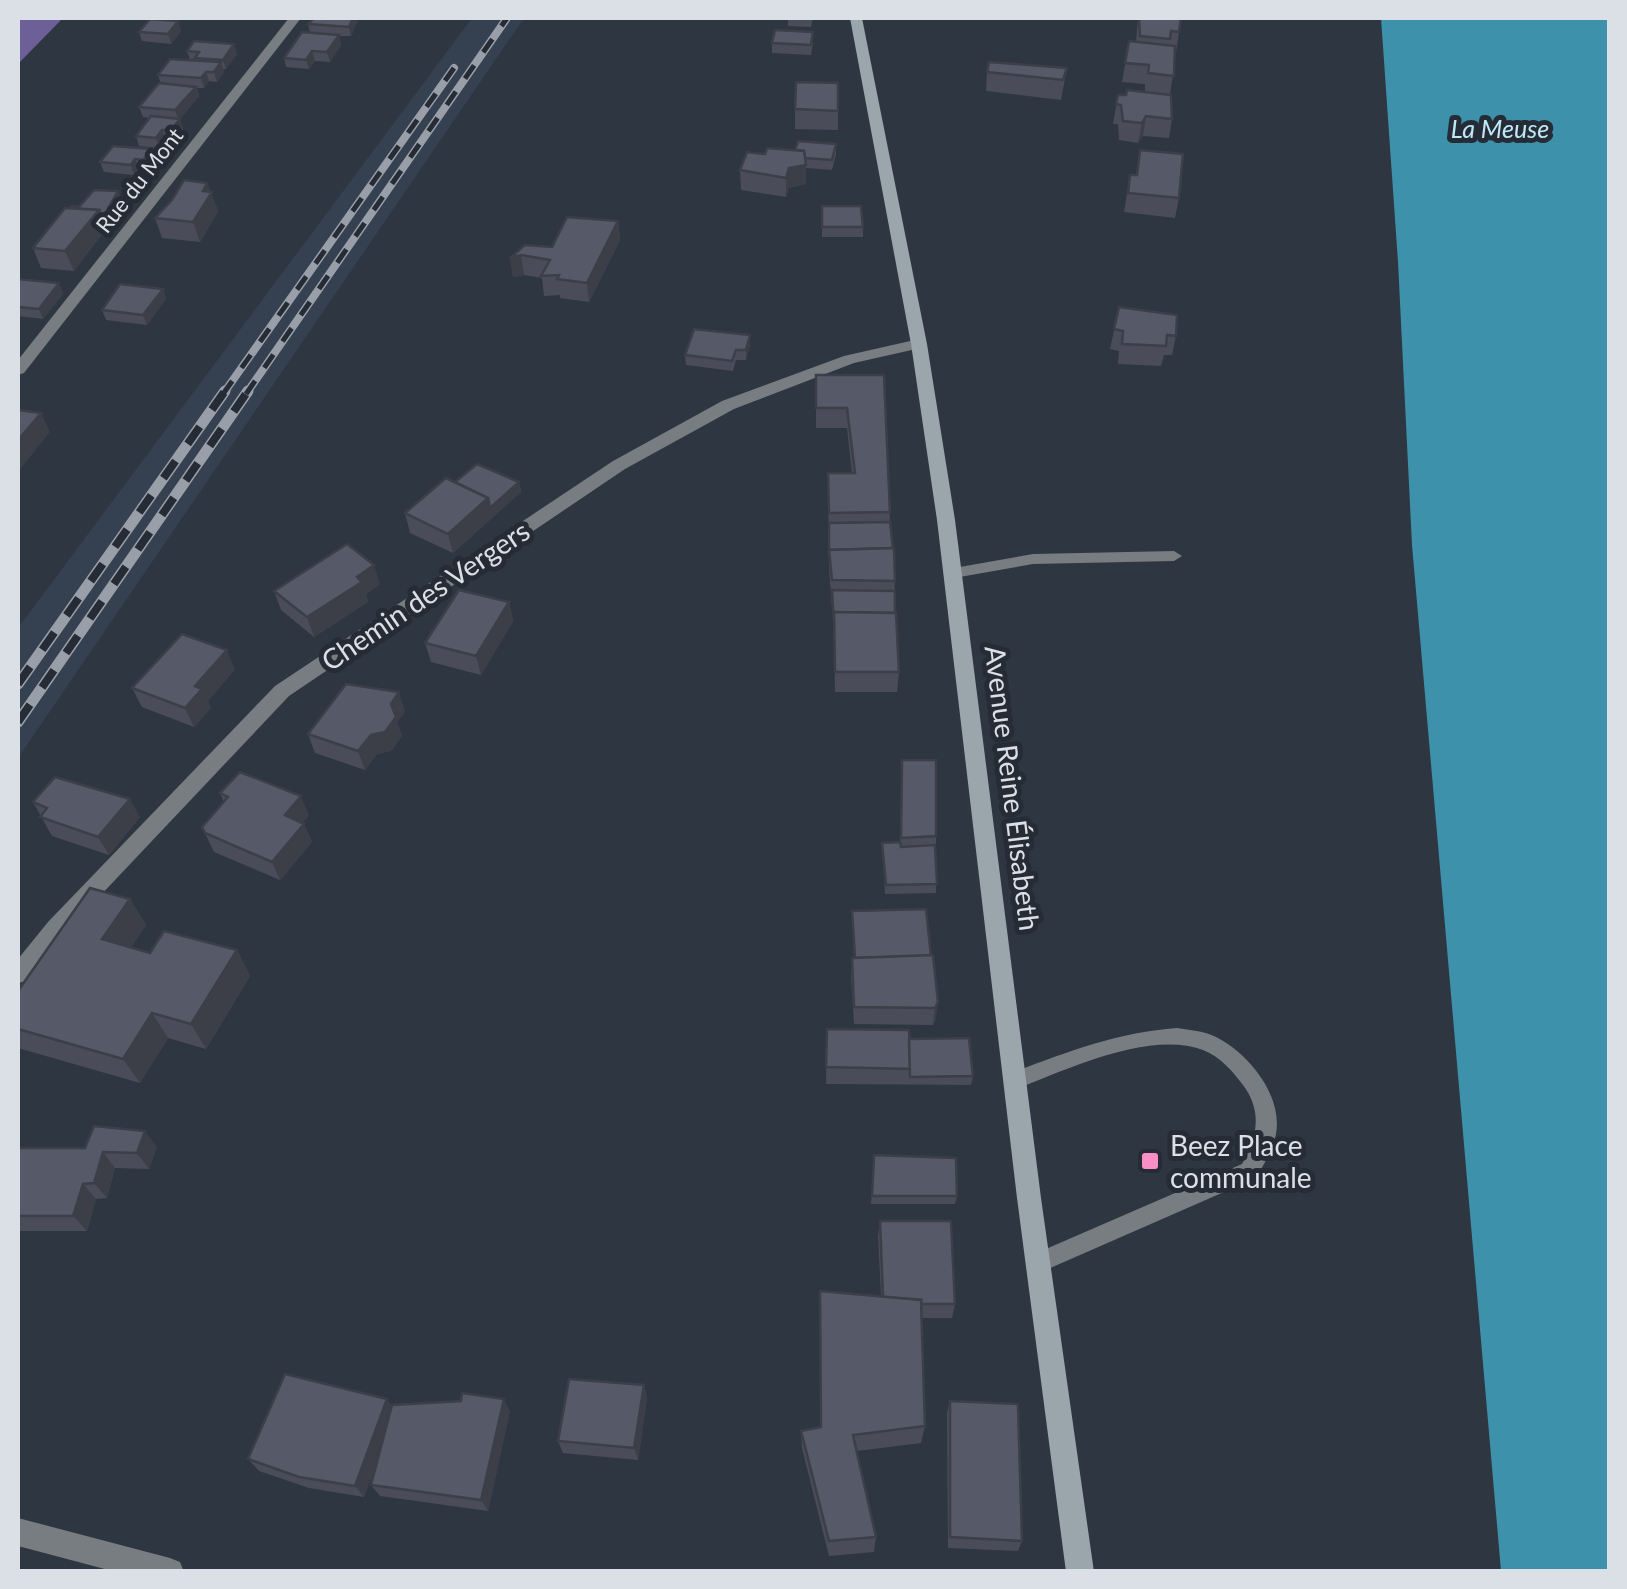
<svg xmlns="http://www.w3.org/2000/svg" width="1627" height="1589" viewBox="0 0 1627 1589" font-family="Lato,sans-serif">
<style>
.built{fill:#354050}
.forest{fill:#6d6099}
.water{fill:#3d91ab}
.lines{fill:none;stroke-linecap:round;stroke-linejoin:round}
.service{fill:#777d81;fill-rule:evenodd}
.minor{fill:#777d81;fill-rule:evenodd}
.secondary{fill:#9ba5ac;fill-rule:evenodd}
.rail-far1-casing{stroke:#999fa8;stroke-width:8}
.rail-casing{stroke:#999fa8;stroke-width:11}
.rail-far1{stroke:#252c36;stroke-width:5;stroke-dasharray:16;stroke-linecap:butt}
.rail{stroke:#252c36;stroke-width:8;stroke-dasharray:21;stroke-linecap:butt}
.wall{fill:#4a4d59}
.shaded-wall{fill:#3c3e48}
.building{fill:#565967;stroke:#3c3e48;stroke-width:2.5}
.poi-dot{fill:#fa8fc7;stroke:#252c36;stroke-width:4}
.labels{text-anchor:middle;dominant-baseline:central;stroke-width:10;stroke-linejoin:round;paint-order:stroke}
.far-street-label{font-size:22px;fill:#dbe0e7;stroke:#252c36}
.far-water-label{font-size:25px;font-style:italic;fill:#bfe8f7;stroke:#252c36}
.street-label{font-size:28px;fill:#dbe0e7;stroke:#252c36}
.poi-label{font-size:28px;fill:#dbe0e7;stroke:#252c36;text-anchor:start}
</style>
<rect width="100%" height="100%" fill="#2e3641"/>
<!-- built -->
<polygon class="built" points="472,18 524,18 18,758 18,628"/>
<!-- forest -->
<polygon class="forest" points="18,18 63,18 18,64"/>
<!-- water -->
<polygon class="water" points="1381,18 1609,18 1609,1571 1501,1571 1412,545 1398,262"/>
<g class="lines">
<!-- service -->
<g class="service">
<polygon points="1174,551 1182,556 1174,561 1033,564 954,578 946,573 954,568 1033,554"/>
<path d="M1177,1028c13,2 27,3 39,9 32,16 67,58 60,97 -3,16 -12,30 -20,44l-208,91 -8,3 -8,-3 -3,-7 3,-7 210,-91c15,-27 21,-52 1,-79 -11,-14 -22,-28 -40,-35 -54,-20 -137,20 -187,39l-7,-3 -3,-6 3,-6c55,-21 109,-42 168,-46z"/>
</g>
<!-- minor -->
<g class="minor">
<polygon points="289,18 301,18 24,373 18,375 18,360"/>
<polygon points="919,339 925,341 925,347 854,363 734,409 625,469 289,696 64,934 26,981 18,983 18,959 48,922 275,686 613,461 722,401 844,356"/>
<polygon points="18,1518 170,1558 180,1562 184,1572 116,1572 18,1546"/>
</g>
<!-- secondary -->
<polygon class="secondary" points="850,18 862,18 927,344 955,520 1041,1198 1094,1572 1066,1572 1017,1198 937,520 911,344"/>
<!-- rail-far1 casing -->
<g class="rail-far1-casing">
<g id="rail-far1">
<polyline points="223,394 454,68"/>
<polyline points="246,394 507,18"/>
</g>
</g>
<!-- rail casing -->
<g class="rail-casing">
<g id="rail">
<polyline points="18,684 225,391"/>
<polyline points="18,722 248,391"/>
</g>
</g>
<!-- rail-far1 -->
<use href="#rail-far1" class="rail-far1"/>
<!-- rail -->
<use href="#rail" class="rail"/>
</g>
<!-- wall -->
<g class="wall">
<polygon points="359,18 351,36 339,36 341,45 330,62 315,61 309,69 286,67 284,58 310,33 308,24"/>
<polygon points="788,18 813,18 811,27 788,26"/>
<polygon points="1138,18 1179,32 1170,95 1172,119 1169,138 1143,136 1138,143 1119,140 1118,124 1113,124 1118,95 1126,95 1145,92 1145,84 1122,82 1129,41 1136,42"/>
<polygon points="178,21 181,31 171,44 142,41 139,32"/>
<polygon points="813,42 811,55 772,53 772,43"/>
<polygon points="234,44 237,54 226,69 223,69 224,72 217,82 209,81 204,88 197,88 199,96 180,119 183,129 175,140 166,140 159,148 139,146 136,136 150,118 143,117 139,107 161,84 158,75 190,60 187,51"/>
<polygon points="1067,68 1061,100 986,91 987,72"/>
<polygon points="838,83 838,130 795,129 795,109"/>
<polygon points="836,144 836,154 832,170 806,168 806,184 789,188 786,197 741,190 740,170 765,154"/>
<polygon points="152,149 155,159 146,170 139,169 134,175 104,172 100,162"/>
<polygon points="1140,150 1179,198 1175,218 1124,212 1130,175 1136,175"/>
<polygon points="207,183 218,211 200,242 162,238 155,218"/>
<polygon points="122,201 106,229 74,271 41,268 33,248 79,207"/>
<polygon points="822,206 863,227 863,237 822,237"/>
<polygon points="618,221 620,240 589,302 560,298 560,295 544,296 542,278 524,275 513,277 510,258 552,247"/>
<polygon points="18,279 59,283 63,294 43,319 18,316"/>
<polygon points="163,289 166,299 147,325 106,320 102,310"/>
<polygon points="1119,307 1176,336 1172,355 1164,355 1161,366 1118,364 1119,351 1110,349"/>
<polygon points="750,335 750,345 746,360 736,360 733,371 686,365 685,355"/>
<polygon points="816,375 884,375 890,522 893,548 894,548 895,613 899,672 897,692 835,692 834,632 829,569 828,473 852,473 847,428 816,428"/>
<polygon points="455,482 519,482 521,492 453,553 410,533 405,513"/>
<polygon points="380,584 366,594 368,602 314,637 281,610 274,591"/>
<polygon points="509,602 513,621 481,675 431,662 425,643"/>
<polygon points="235,669 208,701 211,708 194,727 142,707 132,688"/>
<polygon points="405,712 397,722 402,736 391,751 377,754 365,770 315,753 308,734"/>
<polygon points="902,760 936,836 936,893 885,894 882,843 900,843"/>
<polygon points="220,793 309,815 302,823 304,824 312,842 280,880 214,852 202,827 224,802"/>
<polygon points="33,802 140,817 109,855 52,836"/>
<polygon points="130,899 146,925 131,947 150,953 237,950 250,976 206,1049 168,1038 140,1083 18,1048 18,991"/>
<polygon points="926,909 936,1019 933,1025 854,1024 851,976 852,958 854,958 852,911"/>
<polygon points="827,1029 909,1039 973,1076 971,1085 826,1084"/>
<polygon points="157,1147 149,1169 115,1168 107,1198 96,1199 87,1231 18,1231 18,1148"/>
<polygon points="874,1155 957,1196 955,1204 871,1204"/>
<polygon points="880,1221 955,1304 952,1318 921,1318 925,1426 921,1443 857,1451 876,1537 874,1552 829,1556 802,1448 801,1431 821,1427 881,1296 878,1236"/>
<polygon points="644,1385 647,1398 638,1460 563,1453 558,1441"/>
<polygon points="950,1401 1022,1541 1018,1551 948,1548 947,1413"/>
<polygon points="392,1405 510,1411 488,1511 380,1496 371,1485 378,1459 364,1497 309,1488 259,1471 248,1459"/>
</g>
<!-- shaded-wall -->
<g class="shaded-wall">
<polygon points="353,18 359,18 351,36 349,27"/>
<polygon points="178,21 181,31 171,44 168,34"/>
<polygon points="339,35 341,45 330,62 327,52"/>
<polygon points="234,44 237,54 226,69 223,60"/>
<polygon points="312,51 315,61 309,69 306,60"/>
<polygon points="221,62 224,72 217,82 214,72"/>
<polygon points="206,72 209,81 204,88 201,78"/>
<polygon points="196,87 199,96 179,120 175,110"/>
<polygon points="1146,116 1143,136 1138,143 1142,123"/>
<polygon points="180,119 183,129 175,140 171,130"/>
<polygon points="162,130 166,140 159,148 156,138"/>
<polygon points="152,149 155,159 146,170 143,160"/>
<polygon points="135,159 139,169 134,175 131,165"/>
<polygon points="806,165 806,184 789,188 786,197 786,178 789,168"/>
<polygon points="207,183 218,211 200,242 193,222 203,191"/>
<polygon points="118,191 122,201 106,229 74,271 65,251 99,210"/>
<polygon points="618,221 620,240 589,302 587,283"/>
<polygon points="521,255 524,275 513,277 510,258"/>
<polygon points="59,283 63,294 43,319 39,309"/>
<polygon points="163,289 166,299 147,325 143,315"/>
<polygon points="750,335 750,345 746,360 746,350"/>
<polygon points="41,413 50,432 18,472 18,440"/>
<polygon points="519,482 521,492 453,553 448,534 488,498"/>
<polygon points="374,565 380,584 366,594 368,602 314,637 307,617 357,577"/>
<polygon points="509,602 513,621 481,675 476,656"/>
<polygon points="227,650 235,669 208,701 211,708 194,727 185,708 195,686"/>
<polygon points="399,692 405,712 397,722 402,736 391,751 377,754 365,770 358,751"/>
<polygon points="301,796 309,815 293,834 285,815"/>
<polygon points="130,799 140,817 109,855 98,837"/>
<polygon points="304,824 312,842 280,880 272,862"/>
<polygon points="130,899 146,925 119,965 102,939"/>
<polygon points="237,950 250,976 206,1049 191,1024"/>
<polygon points="938,1002 936,1019 933,1025 935,1008"/>
<polygon points="152,1013 168,1038 140,1083 123,1059"/>
<polygon points="145,1131 157,1147 149,1169 137,1153"/>
<polygon points="103,1152 115,1168 107,1198 94,1183"/>
<polygon points="83,1184 96,1199 87,1231 73,1216"/>
<polygon points="644,1385 647,1398 638,1460 634,1448"/>
<polygon points="387,1399 395,1411 364,1497 355,1486"/>
<polygon points="504,1399 510,1411 488,1511 481,1500"/>
</g>
<!-- building -->
<g class="building">
<polygon points="314,18 353,18 349,27 308,24"/>
<polygon points="1139,18 1181,18 1179,32 1171,31 1170,39 1140,36"/>
<polygon points="150,19 178,21 168,34 139,32"/>
<polygon points="775,30 813,32 811,45 772,43"/>
<polygon points="302,32 339,35 327,52 312,51 306,60 284,58"/>
<polygon points="194,41 234,44 223,60 195,58 199,52 187,51"/>
<polygon points="1129,41 1175,46 1174,76 1148,73 1149,65 1125,63"/>
<polygon points="170,59 221,62 214,72 206,72 201,78 158,75"/>
<polygon points="989,62 1067,68 1063,80 987,72"/>
<polygon points="796,82 838,83 838,111 795,109"/>
<polygon points="159,83 196,87 175,110 139,107"/>
<polygon points="1127,90 1171,95 1172,119 1146,116 1142,123 1123,121 1121,105 1116,104 1118,95 1126,95"/>
<polygon points="151,116 180,119 171,130 162,130 156,138 136,136"/>
<polygon points="798,141 836,144 832,160 805,158 804,151 795,150"/>
<polygon points="113,146 152,149 143,160 135,159 131,165 100,162"/>
<polygon points="767,148 804,151 806,165 789,168 786,178 740,170 747,152 765,154"/>
<polygon points="1140,150 1183,154 1179,198 1128,193 1130,175 1137,175"/>
<polygon points="184,180 207,183 203,191 212,192 193,222 155,218 172,200"/>
<polygon points="94,190 118,191 102,219 99,210 70,208 72,206 79,207"/>
<polygon points="822,206 861,206 863,227 822,227"/>
<polygon points="65,208 99,210 65,251 33,248"/>
<polygon points="567,217 618,221 587,283 557,279 559,275 541,276 550,260 521,255 510,258 525,245 552,247"/>
<polygon points="18,279 59,283 39,309 18,307"/>
<polygon points="120,284 163,289 143,315 102,310"/>
<polygon points="1119,307 1177,315 1176,336 1167,335 1166,346 1122,344 1123,331 1114,329"/>
<polygon points="694,329 750,335 746,350 736,350 732,361 685,355"/>
<polygon points="816,375 884,375 890,512 829,513 828,473 855,473 847,408 816,408"/>
<polygon points="18,410 41,413 18,440"/>
<polygon points="477,464 519,482 490,508 488,498 455,482"/>
<polygon points="446,478 488,498 448,534 405,513"/>
<polygon points="890,522 893,548 829,550 829,559 829,523"/>
<polygon points="347,544 374,565 357,577 362,582 307,617 274,591"/>
<polygon points="894,548 895,581 832,580 829,550"/>
<polygon points="459,590 509,602 476,656 425,643"/>
<polygon points="832,590 895,591 895,613 834,612 834,622"/>
<polygon points="834,612 896,613 899,672 835,672"/>
<polygon points="182,634 227,650 195,686 202,689 185,708 132,688"/>
<polygon points="346,684 399,692 391,704 396,717 385,732 371,735 358,751 308,734"/>
<polygon points="902,760 936,760 936,836 901,838"/>
<polygon points="240,772 301,796 285,815 304,824 272,862 205,833 202,827 228,797 220,793"/>
<polygon points="55,777 130,799 98,837 40,817 47,808 33,802"/>
<polygon points="900,842 901,847 935,845 937,884 886,885 882,843"/>
<polygon points="90,888 130,899 102,939 150,953 164,931 237,950 191,1024 152,1013 123,1059 18,1029 18,991"/>
<polygon points="926,909 931,956 855,958 852,911"/>
<polygon points="933,955 938,1002 935,1008 854,1007 852,958"/>
<polygon points="827,1029 909,1030 911,1069 826,1067"/>
<polygon points="969,1038 973,1076 910,1077 909,1039"/>
<polygon points="94,1126 145,1131 137,1153 103,1152 94,1183 83,1184 73,1216 18,1216 18,1148 85,1148"/>
<polygon points="874,1155 956,1158 957,1196 872,1196"/>
<polygon points="880,1221 951,1221 955,1304 921,1304 921,1300 883,1297"/>
<polygon points="820,1291 921,1300 925,1426 853,1435 876,1537 829,1541 801,1431 821,1427"/>
<polygon points="285,1374 387,1399 355,1486 299,1477 248,1459"/>
<polygon points="569,1379 644,1385 634,1448 558,1441"/>
<polygon points="462,1393 504,1399 481,1500 371,1485 392,1405 461,1401"/>
<polygon points="950,1401 1018,1404 1022,1541 950,1537"/>
</g>
<!-- markers -->
<rect class="poi-dot" x="1140" y="1151" width="20" height="20" rx="5"/>
<g class="labels">
<!-- far-street labels -->
<g class="far-street-label">
<text transform="translate(139 180) rotate(-52)">Rue du Mont</text>
</g>
<!-- far-water labels -->
<g class="far-water-label">
<text x="1500" y="128">La Meuse</text>
</g>
<!-- street labels -->
<g class="street-label">
<text transform="translate(425 595) rotate(-34)">Chemin des Vergers</text>
<text transform="translate(1013 788) rotate(83)">Avenue Reine Élisabeth</text>
</g>
<!-- poi labels -->
<g class="poi-label">
<text x="1170" y="1145">Beez Place<tspan x="1170" dy="32">communale</tspan></text>
</g>
</g>
<!-- border -->
<rect width="1627" height="1589" fill="none" stroke="#dbe0e7" stroke-width="40"/>
</svg>
